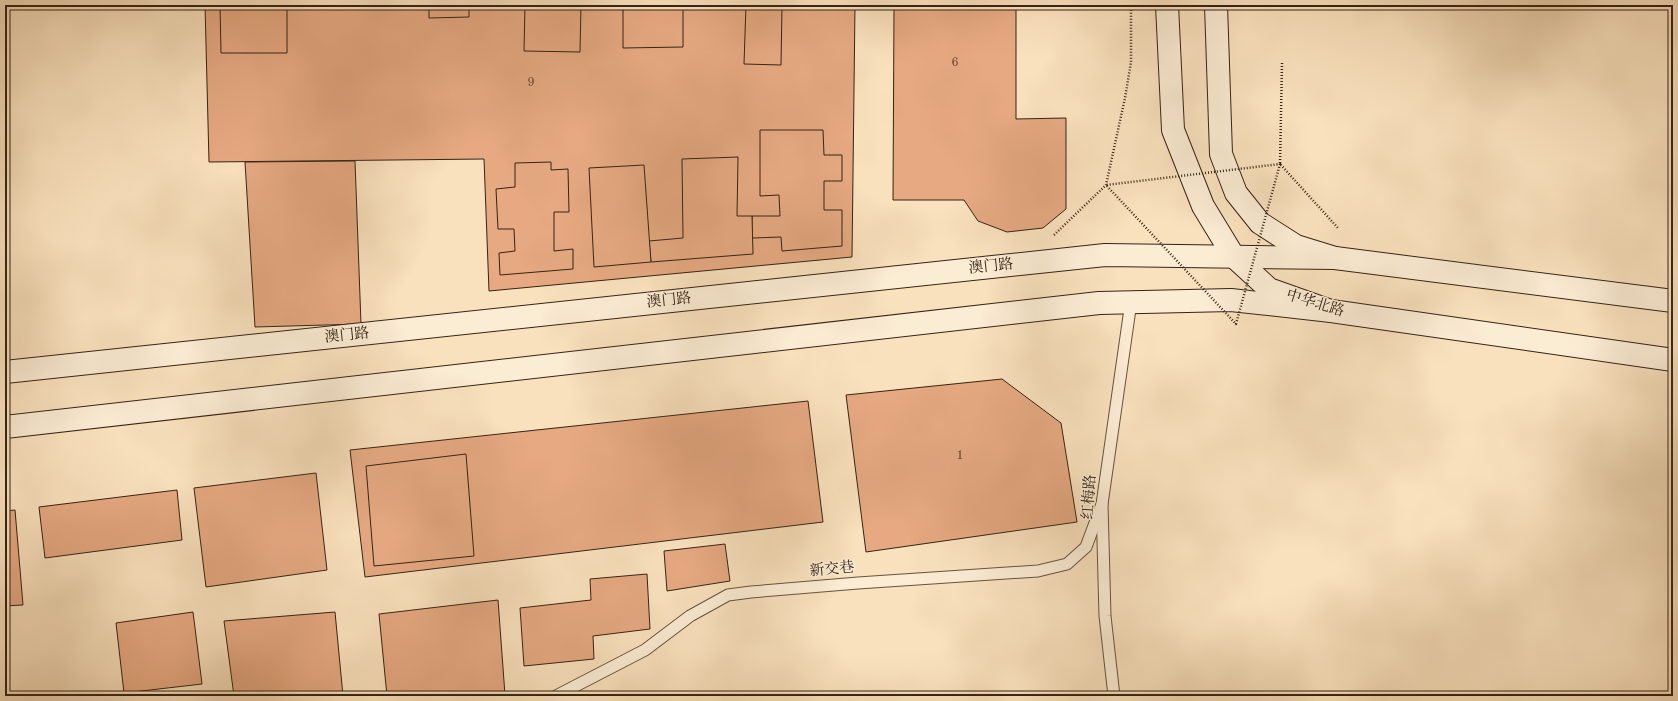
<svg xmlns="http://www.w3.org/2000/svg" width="1678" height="701" viewBox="0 0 1678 701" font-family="'Old Standard TT','Noto Serif SC',serif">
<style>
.building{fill:#e6a982;stroke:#362315}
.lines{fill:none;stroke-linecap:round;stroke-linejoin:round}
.lane-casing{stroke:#67523f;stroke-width:13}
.secondary-casing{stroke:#362315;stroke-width:24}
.path{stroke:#362315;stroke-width:2.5;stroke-dasharray:1 2;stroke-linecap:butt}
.lane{stroke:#fbecd4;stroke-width:11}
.secondary{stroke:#fbecd4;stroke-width:22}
.path-bridge{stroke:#362315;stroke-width:2.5;stroke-dasharray:1 2;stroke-linecap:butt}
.labels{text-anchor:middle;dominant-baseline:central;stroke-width:3;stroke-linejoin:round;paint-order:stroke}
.number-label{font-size:13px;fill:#624430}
.street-label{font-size:15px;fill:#362315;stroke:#fbecd4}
</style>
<rect width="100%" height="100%" fill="#f9e1bd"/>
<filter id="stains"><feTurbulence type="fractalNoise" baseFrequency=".005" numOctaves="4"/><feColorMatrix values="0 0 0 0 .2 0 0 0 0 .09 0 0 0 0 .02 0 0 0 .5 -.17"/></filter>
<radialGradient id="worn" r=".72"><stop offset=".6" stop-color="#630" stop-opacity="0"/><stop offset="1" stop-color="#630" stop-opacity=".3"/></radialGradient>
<!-- building -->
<g class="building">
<polygon points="205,5 855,5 852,257 489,291 484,159 209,162"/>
<polygon points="220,5 287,5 287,53 221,53"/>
<polygon points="429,5 469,5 469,17 429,18"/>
<polygon points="525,5 581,5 580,52 524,51"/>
<polygon points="623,5 683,5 683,47 623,48"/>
<polygon points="746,5 782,5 781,65 744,64"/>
<polygon points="894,5 1016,5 1016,119 1066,118 1066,209 1043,228 1007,232 978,221 964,200 893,200"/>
<polygon points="760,130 823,130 824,155 842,155 842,181 824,181 824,210 842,210 842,246 782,251 781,237 752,238 752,216 780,216 779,195 760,196"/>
<polygon points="738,157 737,216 752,216 753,254 651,262 649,241 683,238 682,159"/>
<polygon points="355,161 361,324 255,327 245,162"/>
<polygon points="551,162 551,170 568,169 569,212 554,212 554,251 573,249 573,269 500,275 499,253 515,251 514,229 498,229 496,189 515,187 515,163"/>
<polygon points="644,165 651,262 594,267 589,168"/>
<polygon points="1002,379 1061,423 1077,522 866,552 846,395"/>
<polygon points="808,401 823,522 365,577 350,450"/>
<polygon points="466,454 474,556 374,566 366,466"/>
<polygon points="316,473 327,570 206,587 194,488"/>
<polygon points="177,490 182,540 45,558 39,507"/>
<polygon points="15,510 23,605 5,606 5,511"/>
<polygon points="725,544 730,581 667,591 664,551"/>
<polygon points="647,574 650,629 593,636 594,659 524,666 520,608 591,600 590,579"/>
<polygon points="498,600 505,695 387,696 379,614"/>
<polygon points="193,612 202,684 124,693 116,623"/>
<polygon points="335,612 343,696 234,696 224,621"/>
</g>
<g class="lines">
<!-- lane casing -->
<g class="lane-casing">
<g id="lane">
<polyline points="556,696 645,650 690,616 728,595 751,592 858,583 1038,571 1067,564 1086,547 1102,504"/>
<polyline points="1114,696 1105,616 1102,504 1131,302"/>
</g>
</g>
<!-- secondary casing -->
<g class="secondary-casing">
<g id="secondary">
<polyline points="1167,5 1173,130 1203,206 1234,257 1269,289 1331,311 1673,360"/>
<polyline points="1216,5 1221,154 1236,193 1260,223 1296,246 1335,258 1673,301"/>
<polyline points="5,372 1105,255 1335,258"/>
<polyline points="5,427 1099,303 1231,300 1331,311"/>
</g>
</g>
<!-- path -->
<g class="path">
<polyline points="1282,63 1280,164 1338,228"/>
<polyline points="1054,235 1106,185 1125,98 1131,62 1131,5"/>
</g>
<!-- lane -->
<use href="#lane" class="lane"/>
<!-- secondary -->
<use href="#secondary" class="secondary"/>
<!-- path-bridge -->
<polygon class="path-bridge" points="1280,164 1236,324 1106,185"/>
</g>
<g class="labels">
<!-- number labels -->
<g class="number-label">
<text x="955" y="62">6</text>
<text x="531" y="82">9</text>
<text x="960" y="455">1</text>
</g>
<!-- street labels -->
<g class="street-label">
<text transform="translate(991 267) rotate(-6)">澳门路</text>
<text transform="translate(669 301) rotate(-6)">澳门路</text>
<text transform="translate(1315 304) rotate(17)">中华北路</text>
<text transform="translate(347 336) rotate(-6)">澳门路</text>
<text transform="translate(1090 497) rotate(-86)">红梅路</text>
<text transform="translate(832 570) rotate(-5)">新交巷</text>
</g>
</g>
<!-- margin -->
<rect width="1678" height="701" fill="none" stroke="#f9e1bd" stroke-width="20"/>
<rect x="6" y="6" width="1666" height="689" fill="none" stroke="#362315" stroke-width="2"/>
<rect x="10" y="10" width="1658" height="681" fill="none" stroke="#362315"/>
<rect width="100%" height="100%" filter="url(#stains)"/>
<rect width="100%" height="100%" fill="url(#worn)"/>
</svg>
